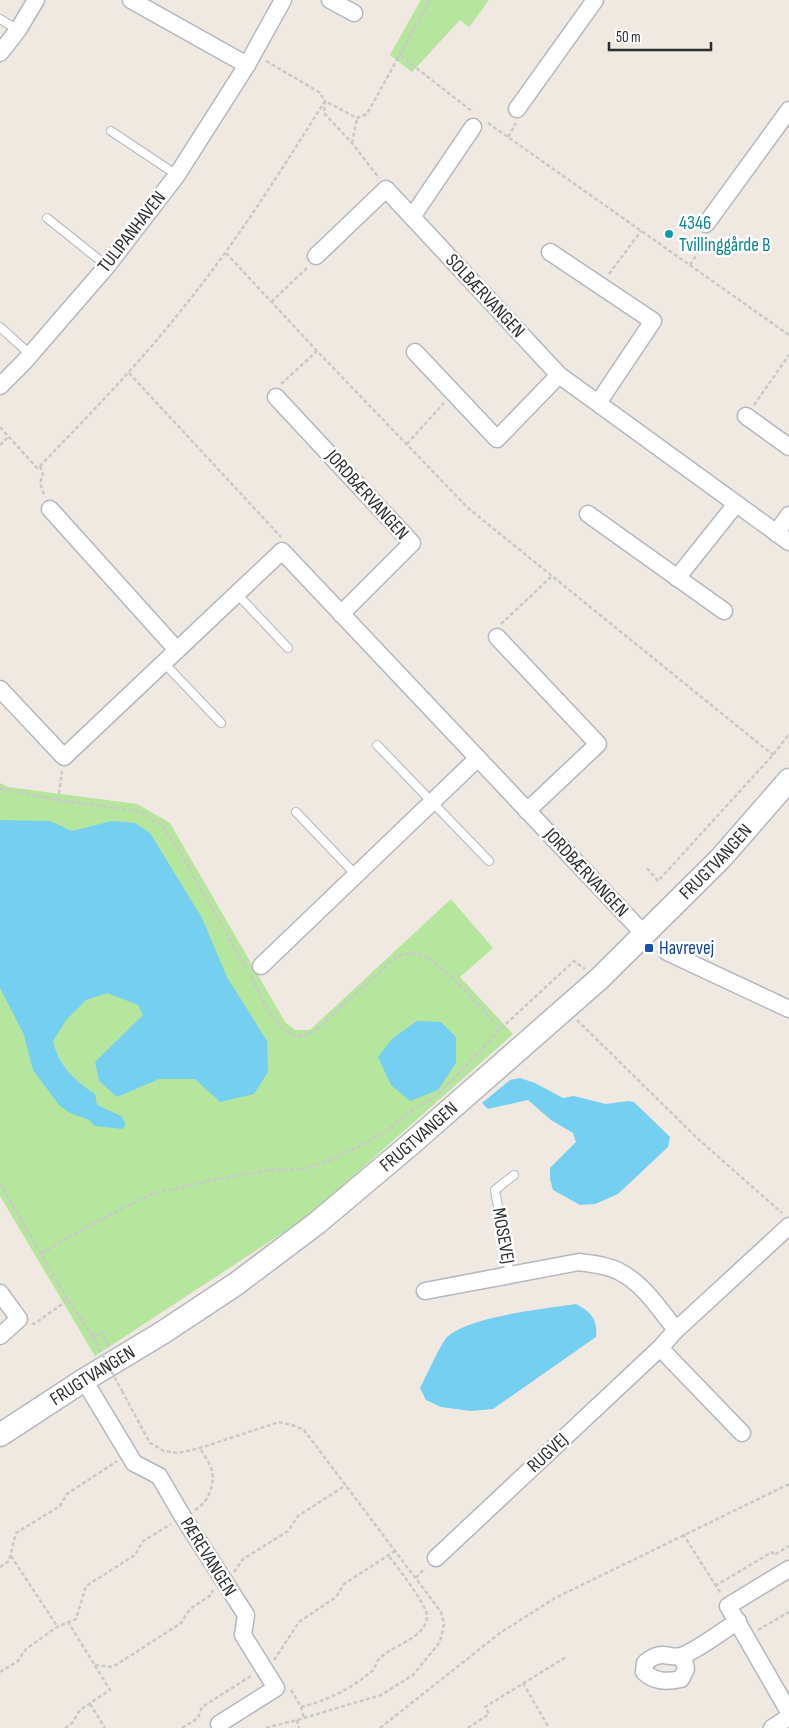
<svg xmlns="http://www.w3.org/2000/svg" width="789" height="1728" viewBox="0 0 789 1728" font-family="'Sofia Sans Condensed',sans-serif">
<style>
.green{fill:#b6e59e}
.water{fill:#75cff0}
.lines{fill:none;stroke-linecap:round;stroke-linejoin:round}
.lane-casing{stroke:#b4b7c1;stroke-width:10}
.street-casing{stroke:#b4b7c1;stroke-width:19}
.secondary-casing{stroke:#b4b7c1;stroke-width:25}
.path{stroke:#c9c9c9;stroke-width:2.5;stroke-dasharray:4 2.5;stroke-linecap:butt}
.lane{stroke:#fff;stroke-width:8}
.street{stroke:#fff;stroke-width:16}
.secondary{stroke:#fff;stroke-width:22}
.path-bridge{stroke:#c9c9c9;stroke-width:2.5;stroke-dasharray:4 2.5;stroke-linecap:butt}
.culture-dot{fill:#0f9aa8;stroke:#fff;stroke-width:2}
.transit-dot{fill:#1a4fb4;stroke:#fff;stroke-width:2}
.labels{text-anchor:middle;dominant-baseline:central;stroke-width:5;stroke-linejoin:round;paint-order:stroke}
.culture-label{font-size:19px;fill:#0d838f;stroke:#fff;text-anchor:start}
.street-label{font-size:19px;fill:#2e2e2e;stroke:#fff}
.transit-label{font-size:19px;fill:#164399;stroke:#fff;text-anchor:start}
</style>
<rect width="100%" height="100%" fill="#efe9e1"/>
<!-- green -->
<g class="green">
<polygon points="421,0 489,0 469,27 460,20 412,72 390,55"/>
<polygon points="0,783 8,787 137,804 170,823 285,1022 295,1030 310,1030 451,899 493,948 460,977 513,1034 307,1217 95,1356 0,1196"/>
</g>
<!-- water -->
<g class="water">
<path d="M0,820l50,1 22,10 40,-10 23,2 15,10 52,85 25,59 40,64 1,31 -14,22 -34,8 -25,-23h-36l-42,18 -18,-16 -4,-19 48,-47 -5,-10 -31,-12 -21,7 -20,20 -13,21c5,24 22,40 42,53l2,11 24,11 5,9 -4,4 -27,-3 -6,-6 -19,-7 -11,-8 -26,-35 -9,-35 -24,-47z"/>
<polygon points="417,1021 441,1022 456,1037 456,1063 438,1090 410,1101 391,1085 378,1057 393,1038"/>
<polygon points="520,1078 535,1083 563,1098 574,1096 606,1104 629,1101 634,1102 670,1137 668,1147 618,1194 595,1204 580,1205 553,1190 550,1179 550,1168 576,1142 573,1133 551,1120 528,1100 488,1109 482,1103 510,1080"/>
<path d="M576,1304c15,8 22,15 20,33l-103,72 -22,2 -30,-4 -15,-7 -6,-12c6,-11 21,-45 27,-51 23,-21 97,-28 129,-33z"/>
</g>
<g class="lines">
<!-- lane casing -->
<g class="lane-casing">
<g id="lane">
<polyline points="0,19 18,30"/>
<polyline points="111,131 177,175"/>
<polyline points="47,218 107,266"/>
<polyline points="0,327 31,355"/>
<polyline points="237,594 288,648"/>
<polyline points="164,663 221,723"/>
<polyline points="377,745 489,861"/>
<polyline points="296,812 356,875"/>
<polyline points="510,1275 495,1190 514,1175"/>
</g>
</g>
<!-- street casing -->
<g class="street-casing">
<g id="street">
<polyline points="131,0 247,65"/>
<polyline points="330,0 354,13"/>
<polyline points="0,53 18,30 36,0"/>
<polyline points="517,109 595,0"/>
<polyline points="412,217 473,127"/>
<polyline points="706,224 789,110"/>
<polyline points="550,252 653,321 598,403"/>
<polyline points="316,256 386,189 559,375 789,542"/>
<polyline points="415,352 497,439 559,375"/>
<polyline points="0,386 24,362 107,266 177,175 247,65 283,0"/>
<polyline points="276,397 412,543 341,614"/>
<polyline points="746,416 789,447"/>
<polyline points="50,509 177,650"/>
<polyline points="588,514 724,611"/>
<polyline points="776,533 789,515"/>
<polyline points="677,578 736,504"/>
<polyline points="497,637 598,744 527,811"/>
<polyline points="0,689 64,757 282,551 645,935"/>
<polyline points="667,952 789,1009"/>
<polyline points="261,966 478,758"/>
<path d="M425,1291l154,-29c13,2 29,3 41,10 24,12 40,38 56,58"/>
<polyline points="0,1293 19,1319 0,1336"/>
<polyline points="660,1348 742,1433"/>
<polyline points="84,1380 134,1463 159,1476 183,1517 246,1615 243,1635 276,1688 219,1724"/>
<polyline points="436,1558 660,1348 676,1330 789,1226"/>
<polyline points="789,1569 728,1606 789,1712"/>
<path d="M683,1656l3,13 -5,10c-15,3 -26,3 -37,-7l1,-9c18,-16 25,-2 39,-8 18,-8 37,-23 54,-34"/>
<polyline points="772,1728 789,1717"/>
</g>
</g>
<!-- secondary casing -->
<g class="secondary-casing">
<g id="secondary">
<path id="s1" d="M0,1435l84,-55 78,-47 74,-49 81,-61 95,-80 187,-164 122,-121 68,-78"/>
</g>
</g>
<!-- path -->
<g class="path">
<polyline points="401,56 473,112"/>
<polyline points="266,61 319,92 325,101 324,113 352,143 379,178"/>
<polyline points="488,123 789,335"/>
<polyline points="508,137 516,123"/>
<polyline points="352,143 357,118"/>
<polyline points="226,253 317,351 468,508 773,755"/>
<polyline points="690,265 707,239"/>
<polyline points="609,274 641,231"/>
<polyline points="271,302 308,267"/>
<polyline points="129,373 281,537"/>
<polyline points="281,384 317,351"/>
<polyline points="754,405 789,355"/>
<path d="M0,427l37,41 3,-2c49,-51 99,-102 143,-158 53,-65 97,-136 142,-207l32,17 10,-4 63,-114"/>
<polyline points="407,444 444,403"/>
<polyline points="0,445 9,436"/>
<polyline points="40,466 43,474 40,483 45,497"/>
<polyline points="501,624 551,577"/>
<polyline points="0,789 58,800 130,810 144,814 162,825 180,852 246,968"/>
<polyline points="58,800 62,771"/>
<polyline points="647,868 658,881 773,755 789,734"/>
<path d="M251,977c12,22 32,75 64,54l80,-73c8,-4 18,-6 26,-3 23,8 61,55 79,74"/>
<polyline points="577,1020 697,1138 782,1213"/>
<polyline points="0,1183 68,1300 93,1337 102,1332 108,1346"/>
<polyline points="41,1254 72,1235 151,1194 208,1181 270,1170 303,1169 326,1162 368,1142 391,1127 414,1109 436,1096 482,1049 496,1033 574,961 585,969"/>
<polyline points="32,1323 34,1324 68,1300"/>
<polyline points="122,1391 150,1443 164,1451 178,1453 200,1448 279,1422 292,1425 304,1430 441,1612 444,1624 440,1642 413,1675 381,1695 297,1720 265,1728"/>
<path d="M195,1510c13,-7 20,-25 17,-39 -2,-8 -8,-16 -12,-23"/>
<polyline points="683,1534 721,1594"/>
<polyline points="11,1556 57,1626"/>
<polyline points="0,1567 9,1561 16,1533 60,1506 67,1494 117,1461"/>
<polyline points="234,1572 243,1559 288,1531 298,1516 346,1485"/>
<polyline points="416,1578 425,1568"/>
<polyline points="715,1586 772,1552 774,1555 789,1546"/>
<polyline points="758,1630 789,1612"/>
<polyline points="274,1660 299,1622 336,1597 344,1584 395,1551"/>
<polyline points="95,1665 111,1667 116,1665 181,1623 190,1609 211,1595 213,1590"/>
<polyline points="0,1672 17,1662 26,1649 57,1627 76,1619 86,1586 135,1555 143,1541 171,1524"/>
<polyline points="523,1683 549,1728"/>
<polyline points="291,1690 301,1707 304,1718"/>
<polyline points="90,1704 105,1728"/>
<path d="M301,1707c25,-6 52,-19 71,-36 4,-4 4,-10 8,-13 13,-13 46,-20 47,-41 1,-11 -30,-50 -38,-61"/>
<polyline points="297,1720 299,1728"/>
<polyline points="65,1728 72,1723 80,1710 110,1690 68,1622"/>
<polyline points="182,1728 198,1718 202,1707 251,1676"/>
<polyline points="380,1728 500,1633 555,1598 789,1484"/>
<polyline points="468,1728 489,1714 485,1707 566,1657"/>
</g>
<!-- lane -->
<use href="#lane" class="lane"/>
<!-- street -->
<use href="#street" class="street"/>
<!-- secondary -->
<use href="#secondary" class="secondary"/>
<!-- path-bridge -->
<polyline class="path-bridge" points="93,1337 122,1391"/>
</g>
<!-- markers -->
<circle class="culture-dot" cx="669" cy="234" r="5"/>
<rect class="transit-dot" x="644" y="943" width="10" height="10" rx="2.5"/>
<g class="labels">
<!-- culture labels -->
<g class="culture-label">
<text x="679" y="223">4346<tspan x="679" dy="22">Tvillinggårde B</tspan></text>
</g>
<!-- street labels -->
<g class="street-label">
<text transform="translate(132 232) rotate(-52)">TULIPANHAVEN</text>
<text transform="translate(485 296) rotate(47)">SOLBÆRVANGEN</text>
<text transform="translate(367 495) rotate(48)">JORDBÆRVANGEN</text>
<text stroke="none"><textPath href="#s1" startOffset="920">FRUGTVANGEN</textPath></text>
<text transform="translate(586 873) rotate(47)">JORDBÆRVANGEN</text>
<text stroke="none"><textPath href="#s1" startOffset="515">FRUGTVANGEN</textPath></text>
<text transform="translate(503 1236) rotate(80)">MOSEVEJ</text>
<text stroke="none"><textPath href="#s1" startOffset="110">FRUGTVANGEN</textPath></text>
<text transform="translate(548 1453) rotate(-43)">RUGVEJ</text>
<text transform="translate(208 1557) rotate(58)">PÆREVANGEN</text>
</g>
<!-- transit labels -->
<g class="transit-label">
<text x="659" y="948">Havrevej</text>
</g>
</g>
<!-- scale -->
<path d="M609 42v8h102v-8" fill="none" stroke="#2e2e2e" stroke-width="2.5"/>
<text x="616" y="42" font-size="15" fill="#2e2e2e" stroke="#ffffff" stroke-width="4" paint-order="stroke">50 m</text>
</svg>
